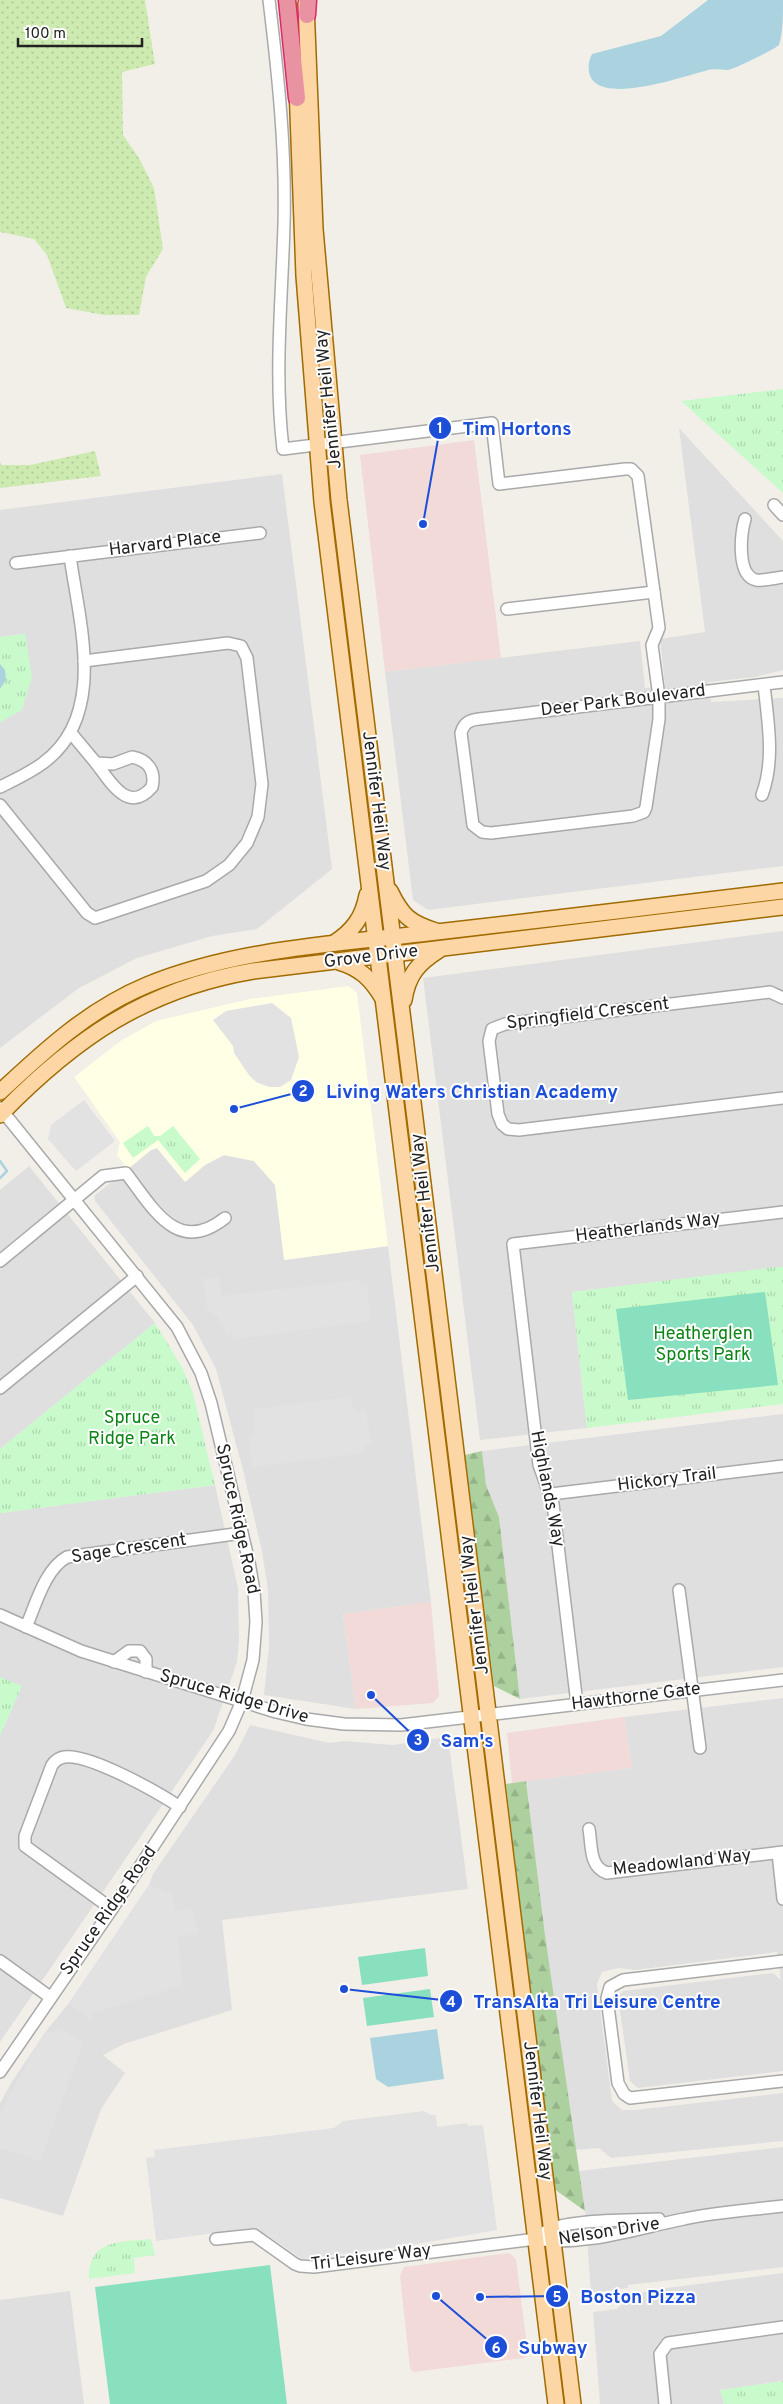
<svg xmlns="http://www.w3.org/2000/svg" width="783" height="2404" viewBox="0 0 783 2404" font-family="Overpass,sans-serif">
<style>
.residential{fill:#e0dfdf}
.commercial{fill:#f2dad9}
.education{fill:#ffffe5}
.grass{fill:url(#grass-dots)}
.forest{fill:url(#forest-firs)}
.park{fill:url(#park-tufts)}
.pitch{fill:#88e0be}
.parking{fill:#e2e2e2}
.water{fill:#aad3df}
.lines{fill:none;stroke-linecap:round;stroke-linejoin:round}
.stream{stroke:#aad3df;stroke-width:2.5}
.minor-casing{stroke:#a9a9a9;stroke-width:14}
.major-casing{stroke:#a06b00;stroke-width:18}
.highway-casing{stroke:#dc2a67;stroke-width:19}
.minor{stroke:#fff;stroke-width:11}
.major{stroke:#fcd6a4;stroke-width:15}
.highway{stroke:#e892a2;stroke-width:16}
.labels{text-anchor:middle;dominant-baseline:central;stroke-width:4;stroke-linejoin:round;paint-order:stroke}
.street-label{font-size:18px;fill:#222;stroke:#fff}
.park-label{font-size:18px;fill:#0c8416;stroke:#fff}
.leader{fill:none;stroke:#1d4ed8;stroke-width:2}
.callout-dot{fill:#1d4ed8;stroke:#fff;stroke-width:2}
.mark-label{font-size:15px;text-anchor:middle;font-weight:bold;fill:#fff}
.callout-label{font-size:19px;text-anchor:middle;font-weight:bold;fill:#1d4ed8;stroke:#fff;stroke-width:4;stroke-linejoin:round;paint-order:stroke}
</style>
<defs>
<pattern id="grass-dots" width="8" height="8" patternUnits="userSpaceOnUse" patternTransform="scale(1.25)"><rect width="8" height="8" fill="#cdebb0"/><path d="M2 2h.1M6 6h.1" fill="none" stroke="#b0c997" stroke-width="1.8" stroke-linecap="round"/></pattern>
<pattern id="forest-firs" width="22" height="20" patternUnits="userSpaceOnUse" patternTransform="scale(1.25)"><rect width="22" height="20" fill="#add19e"/><path d="M5 1l3.5 6h-7zM16 11l3.5 6h-7z" fill="#95b388"/></pattern>
<pattern id="park-tufts" width="24" height="20" patternUnits="userSpaceOnUse" patternTransform="scale(1.25)"><rect width="24" height="20" fill="#c8facc"/><path d="M3 7l-1-3M5 7V3M7 7l1-3M15 17l-1-3M17 17v-4M19 17l1-3" fill="none" stroke="#acd6af"/></pattern>
</defs>
<rect width="100%" height="100%" fill="#f2efe9"/>
<!-- residential -->
<g class="residential">
<polygon points="679,428 783,541 783,670 755,677 709,682 711,702 783,698 783,866 428,910 413,900 385,672 640,641 645,688 665,686 660,639 705,632"/>
<polygon points="282,474 332,869 257,929 212,936 137,958 79,988 0,1048 0,722 22,709 25,634 0,637 0,510"/>
<polygon points="783,931 783,1267 572,1292 587,1428 480,1440 423,978"/>
<polygon points="157,1148 185,1182 205,1165 224,1155 254,1161 275,1185 285,1260 388,1246 431,1602 343,1614 356,1709 264,1695 269,1646 268,1590 262,1551 243,1470 216,1369 193,1325 95,1201 94,1196 151,1150"/>
<polygon points="29,1166 155,1323 0,1449 0,1190"/>
<polygon points="783,1414 783,1667 520,1699 499,1517 486,1485 482,1451"/>
<polygon points="215,1485 238,1588 239,1639 237,1662 213,1731 0,2042 0,1513"/>
<polygon points="783,1698 783,2071 638,2088 630,2081 618,1997 623,1991 773,1973 781,1980 777,1952 635,1970 618,1968 602,1972 597,1984 612,2101 622,2110 636,2110 783,2093 783,2141 611,2158 599,2148 575,2150 545,1935 526,1781 632,1768 624,1717"/>
<polygon points="250,1725 330,1743 345,1741 393,1745 448,1737 468,1889 222,1920 232,2010 124,2044 103,2055 125,2073 101,2109 63,2216 0,2198 0,2103 13,2080 47,2030 69,2003 149,1885 153,1874 235,1755"/>
<polygon points="783,2147 783,2267 628,2285 628,2288 591,2293 585,2211 579,2171"/>
<polygon points="783,2273 783,2381 721,2390 724,2404 600,2404 593,2312 617,2309 631,2296 652,2290"/>
<polygon points="70,2291 84,2404 0,2404 0,2300"/>
</g>
<!-- commercial -->
<g class="commercial">
<polygon points="474,440 501,658 385,672 360,455"/>
<polygon points="431,1602 439,1696 433,1703 356,1709 343,1614"/>
<polygon points="624,1717 632,1768 512,1783 507,1733"/>
<polygon points="509,2253 516,2259 528,2354 524,2358 413,2372 410,2368 400,2276 404,2267"/>
</g>
<!-- education -->
<polygon class="education" points="349,986 357,993 388,1246 284,1260 275,1185 254,1161 224,1155 205,1165 185,1182 157,1148 151,1150 128,1169 117,1155 120,1142 74,1077 122,1040 156,1021 250,999"/>
<!-- grass -->
<g class="grass">
<polygon points="0,0 145,0 155,64 122,72 123,135 139,158 154,188 163,249 146,277 139,315 104,315 66,308 47,255 34,239 0,232"/>
<polygon points="95,451 101,476 0,488 0,462 2,465 30,465"/>
</g>
<!-- forest -->
<g class="forest">
<polygon points="482,1451 486,1485 499,1517 520,1699 494,1686 465,1455"/>
<polygon points="526,1781 545,1935 585,2211 554,2189 506,1784"/>
</g>
<!-- park -->
<g class="park">
<polygon points="783,389 783,493 681,401"/>
<polygon points="25,634 32,677 22,710 0,722 0,637"/>
<polygon points="148,1126 154,1136 160,1136 173,1126 200,1159 185,1173 158,1140 133,1158 123,1143"/>
<polygon points="776,1267 783,1267 783,1404 587,1428 572,1292"/>
<polygon points="155,1323 182,1367 193,1393 215,1485 0,1513 0,1449"/>
<polygon points="0,1677 22,1686 0,1736"/>
<path d="M151,2239l4,16 -21,3 1,15 -46,6c-1,-40 32,-37 62,-40z"/>
<polygon points="783,2381 783,2404 724,2404 720,2390"/>
</g>
<!-- pitch -->
<g class="pitch">
<polygon points="765,1292 778,1385 628,1400 616,1309"/>
<polygon points="425,1948 428,1976 362,1985 358,1957"/>
<polygon points="430,1989 434,2017 367,2026 363,1998"/>
<polygon points="270,2265 287,2404 110,2404 95,2287"/>
</g>
<!-- parking -->
<g class="parking">
<polygon points="272,1003 291,1018 299,1057 291,1080 280,1087 269,1087 256,1082 249,1075 234,1053 233,1046 213,1020 226,1011"/>
<polygon points="84,1100 115,1141 76,1171 48,1139 51,1125"/>
<polygon points="219,1277 222,1296 360,1280 361,1287 367,1286 371,1321 235,1339 232,1334 227,1337 218,1317 207,1309 203,1279"/>
<polygon points="351,1397 352,1407 357,1411 366,1410 371,1445 364,1446 364,1453 252,1467 248,1434 255,1433 253,1409"/>
<polygon points="149,1885 173,1895 175,1910 193,1908 198,1934 178,1936 182,1985 94,2013 90,2020 69,2003"/>
<polygon points="64,2030 83,2044 40,2161 0,2148 0,2113 44,2033"/>
<polygon points="424,2111 431,2115 436,2115 437,2127 467,2123 468,2126 483,2125 497,2230 405,2246 302,2259 267,2235 251,2228 156,2241 146,2158 155,2157 154,2150 334,2128 343,2121"/>
</g>
<!-- water -->
<g class="water">
<path d="M708,0h75c0,14 0,34 -4,45 -4,4 -46,25 -51,25 -9,0 -14,-2 -23,1 -21,5 -110,37 -116,1 -1,-7 0,-12 3,-18l69,-18z"/>
<polygon points="0,664 5,670 6,680 0,689"/>
<polygon points="437,2029 444,2079 388,2087 376,2079 370,2038"/>
</g>
<g class="lines">
<!-- stream -->
<polyline class="stream" points="0,1161 7,1171 0,1178"/>
<!-- minor casing -->
<g class="minor-casing">
<g id="minor">
<path d="M269,0c9,74 17,149 15,224 -2,75 -10,149 -1,225l209,-26 7,61 126,-15h6l7,7 21,152 -7,17 7,52v22l-13,88 -2,5 -11,4 -142,17 -9,-1 -9,-7 -12,-92c3,-10 8,-13 18,-14 101,-13 203,-24 304,-37"/>
<polyline points="774,505 783,515"/>
<path d="M745,519c-4,14 -9,56 11,61 8,1 19,-2 27,-3"/>
<polyline points="16,563 260,533"/>
<polyline points="507,609 654,592"/>
<polyline points="71,733 96,763"/>
<path d="M132,757c16,3 24,14 20,30 -24,28 -42,-6 -56,-24l17,1z"/>
<path d="M0,787c14,-7 30,-14 43,-24 65,-47 36,-141 27,-207"/>
<path d="M762,795c13,-35 6,-73 2,-110"/>
<polyline points="0,805 87,913 95,918 206,881 229,865 247,843 258,817 262,784 247,658 241,646 228,643 84,661"/>
<polyline points="783,998 770,992 505,1024 492,1029 489,1041 498,1114 502,1124 508,1129 519,1130 783,1098"/>
<polyline points="0,1108 177,1327 201,1373 211,1403 249,1562 254,1591 256,1622 253,1660 242,1701 229,1731 112,1909 0,2072"/>
<path d="M0,1261l103,-85 23,-3c27,35 51,83 99,45"/>
<polyline points="0,1388 137,1276"/>
<polyline points="551,1494 783,1466"/>
<polyline points="679,1590 700,1748"/>
<polyline points="0,1615 81,1651 276,1712 306,1719 344,1724 401,1725 783,1680"/>
<path d="M26,1627c10,-23 19,-58 41,-70l175,-24"/>
<polyline points="114,1662 129,1651 140,1651 146,1659 146,1672"/>
<polyline points="577,1704 553,1504 539,1465 513,1244 783,1212"/>
<path d="M589,1829c3,17 0,38 18,44l176,-21"/>
<polyline points="778,1853 783,1899"/>
<path d="M112,1909l-87,-63v-10l27,-71c3,-4 6,-7 12,-8 25,-4 95,36 116,50"/>
<polyline points="0,1961 50,1997"/>
<polyline points="783,1961 623,1980 610,1987 607,1998 618,2083 624,2094 630,2098 783,2081"/>
<path d="M545,2232c16,-13 91,-12 114,-13"/>
<path d="M216,2239l38,-4 41,29 5,2 14,1 222,-28c46,8 102,-11 148,-20 32,-7 66,-9 99,-13"/>
<polyline points="665,2404 660,2354 668,2343 783,2327"/>
</g>
</g>
<!-- major casing -->
<g class="major-casing">
<g id="major">
<polyline points="306,4 315,229 339,500 573,2404"/>
<polyline points="297,86 304,276 322,502 556,2404"/>
<path d="M390,891c12,25 20,32 46,40"/>
<path d="M334,943c19,-12 29,-26 33,-48"/>
<path d="M339,962c21,6 32,17 43,35"/>
<path d="M404,1000c4,-25 14,-37 35,-50"/>
<path d="M0,1092c45,-42 89,-83 147,-107 88,-36 187,-41 281,-52 118,-13 237,-28 355,-42"/>
<path d="M0,1115c75,-77 146,-126 253,-144l530,-64"/>
</g>
</g>
<!-- highway casing -->
<g class="highway-casing">
<g id="highway">
<polyline points="287,0 297,98"/>
<polyline points="307,15 308,0"/>
</g>
</g>
<!-- minor -->
<use href="#minor" class="minor"/>
<!-- major -->
<use href="#major" class="major"/>
<!-- highway -->
<use href="#highway" class="highway"/>
</g>
<g class="labels">
<!-- street labels -->
<g class="street-label">
<text transform="translate(329 399) rotate(-96)">Jennifer Heil Way</text>
<text transform="translate(165 544) rotate(-7)">Harvard Place</text>
<text transform="translate(623 701) rotate(-7)">Deer Park Boulevard</text>
<text transform="translate(376 801) rotate(83)">Jennifer Heil Way</text>
<text transform="translate(371 957) rotate(-7)">Grove Drive</text>
<text transform="translate(588 1014) rotate(-7)">Springfield Crescent</text>
<text transform="translate(426 1203) rotate(-97)">Jennifer Heil Way</text>
<text transform="translate(648 1228) rotate(-7)">Heatherlands Way</text>
<text transform="translate(667 1480) rotate(-7)">Hickory Trail</text>
<text transform="translate(547 1489) rotate(79)">Highlands Way</text>
<text transform="translate(237 1519) rotate(78)">Spruce Ridge Road</text>
<text transform="translate(129 1549) rotate(-9)">Sage Crescent</text>
<text transform="translate(475 1605) rotate(-97)">Jennifer Heil Way</text>
<text transform="translate(234 1697) rotate(16)">Spruce Ridge Drive</text>
<text transform="translate(636 1697) rotate(-7)">Hawthorne Gate</text>
<text transform="translate(682 1863) rotate(-6)">Meadowland Way</text>
<text transform="translate(109 1911) rotate(-55)">Spruce Ridge Road</text>
<text transform="translate(537 2111) rotate(83)">Jennifer Heil Way</text>
<text transform="translate(609 2232) rotate(-9)">Nelson Drive</text>
<text transform="translate(371 2258) rotate(-7)">Tri Leisure Way</text>
</g>
<!-- park labels -->
<g class="park-label">
<text x="703" y="1334">Heatherglen<tspan x="703" dy="21">Sports Park</tspan></text>
<text x="132" y="1418">Spruce<tspan x="132" dy="21">Ridge Park</tspan></text>
</g>
</g>
<!-- callouts -->
<path class="leader" d="M423 524L440 428M234 1109L303 1091M371 1695L418 1740M344 1989L451 2001M480 2297L557 2296M436 2296L496 2347"/>
<g class="callout-dot">
<circle cx="423" cy="524" r="5"/>
<circle cx="234" cy="1109" r="5"/>
<circle cx="371" cy="1695" r="5"/>
<circle cx="344" cy="1989" r="5"/>
<circle cx="480" cy="2297" r="5"/>
<circle cx="436" cy="2296" r="5"/>
<circle cx="440" cy="428" r="12"/>
<circle cx="303" cy="1091" r="12"/>
<circle cx="418" cy="1740" r="12"/>
<circle cx="451" cy="2001" r="12"/>
<circle cx="557" cy="2296" r="12"/>
<circle cx="496" cy="2347" r="12"/>
</g>
<g class="mark-label">
<text x="440" y="433">1</text>
<text x="303" y="1096">2</text>
<text x="418" y="1745">3</text>
<text x="451" y="2007">4</text>
<text x="557" y="2302">5</text>
<text x="496" y="2353">6</text>
</g>
<g class="callout-label">
<text x="517" y="435">Tim Hortons</text>
<text x="472" y="1098">Living Waters Christian Academy</text>
<text x="467" y="1747">Sam's</text>
<text x="597" y="2008">TransAlta Tri Leisure Centre</text>
<text x="638" y="2303">Boston Pizza</text>
<text x="553" y="2354">Subway</text>
</g>
<!-- scale -->
<path d="M18 38v8h124v-8" fill="none" stroke="#222222" stroke-width="2.5"/>
<text x="25" y="38" font-size="15" fill="#222222" stroke="#ffffff" stroke-width="4" paint-order="stroke">100 m</text>
</svg>
